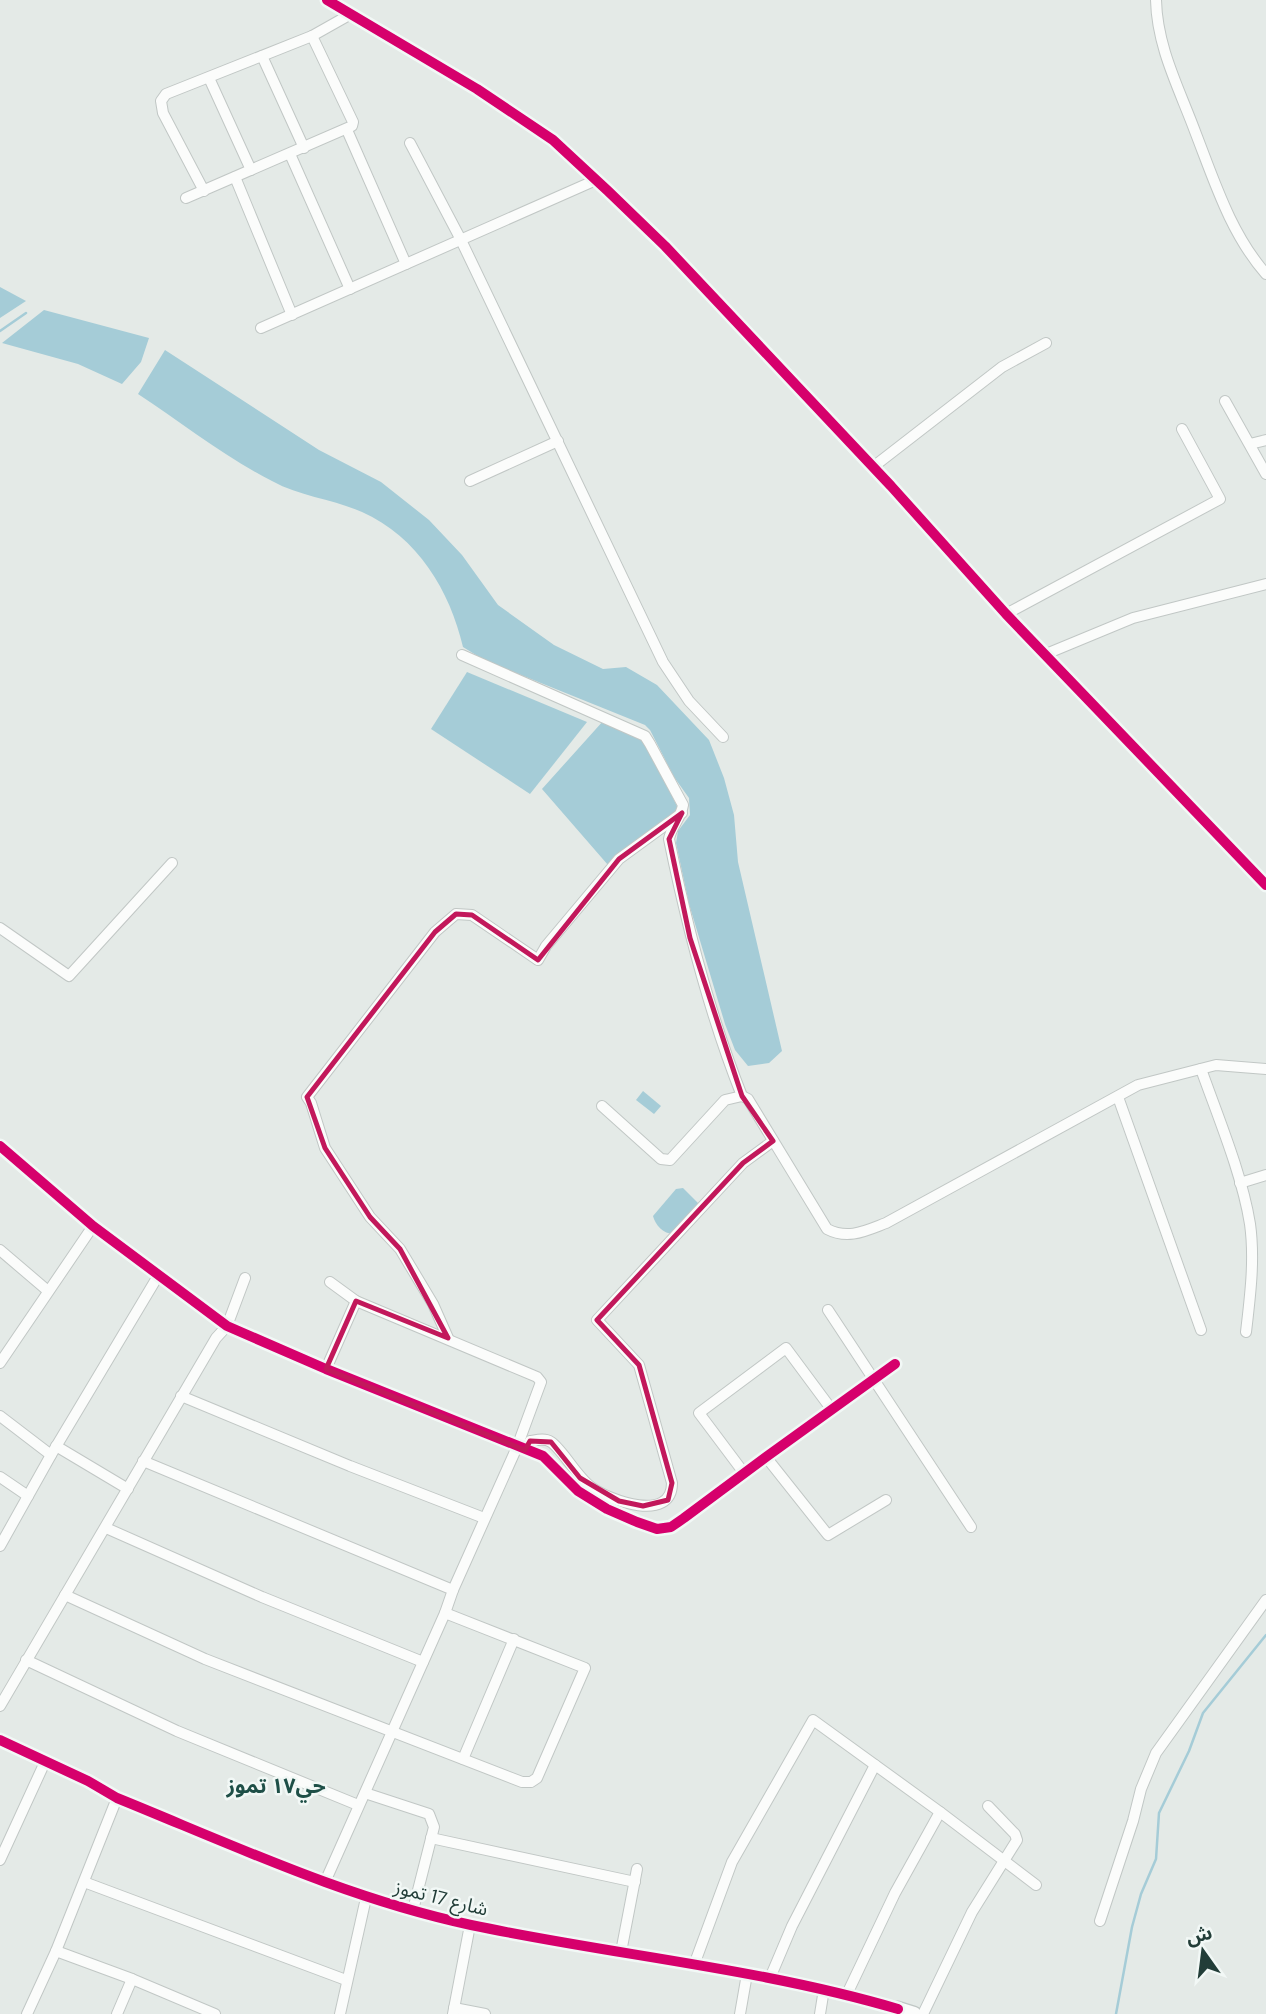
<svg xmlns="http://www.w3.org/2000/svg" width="1266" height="2014" viewBox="0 0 1266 2014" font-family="'DM Sans','Noto Sans Arabic',sans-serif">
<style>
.water{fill:#a5ccd7}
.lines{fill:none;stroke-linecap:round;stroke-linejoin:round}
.stream{stroke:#a5ccd7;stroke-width:2.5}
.minor-casing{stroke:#c1c7c5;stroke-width:12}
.secondary-casing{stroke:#c0c7c5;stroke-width:17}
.minor{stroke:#fbfcfb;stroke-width:10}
.secondary{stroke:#fbfcfb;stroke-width:14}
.cycleway-casing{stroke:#f2f8f6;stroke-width:15}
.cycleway{stroke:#d6006c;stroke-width:10}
.marked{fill:none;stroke:#c2185b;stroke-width:5;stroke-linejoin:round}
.labels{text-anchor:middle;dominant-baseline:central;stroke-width:5;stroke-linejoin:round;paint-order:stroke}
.street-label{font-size:19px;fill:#223d38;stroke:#f2f8f6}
.neighbourhood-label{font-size:21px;font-weight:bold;fill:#1e4f47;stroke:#f2f8f6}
</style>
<rect width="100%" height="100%" fill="#e4eae7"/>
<!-- water -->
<g class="water">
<polygon points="0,287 26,301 0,318"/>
<polygon points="44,310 149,338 141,362 122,384 78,364 2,343"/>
<path d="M165,350l154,100 62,32 48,38 33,35 36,50 56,40 49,24 23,-2 31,18 52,55 15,38 10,37 4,47 44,189 -13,12 -21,3 -13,-16 -10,-26 -36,-120 -13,-61 2,-12 12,-16 -1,-17 -15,-21 -24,-47 -5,-5 -161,-65 -21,-13c-13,-56 -45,-110 -101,-135 -29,-13 -61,-15 -90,-31 -47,-24 -90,-58 -134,-87z"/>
<polygon points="467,672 587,722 530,794 431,729"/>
<polygon points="604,720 643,738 679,810 616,855 608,865 542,789"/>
<polygon points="643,1091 661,1106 654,1114 636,1100"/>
<path d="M683,1188l15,15 -1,6 -24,25c-9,0 -18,-9 -20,-18l23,-27z"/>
</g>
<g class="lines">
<!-- stream -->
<g class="stream">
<polyline points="0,331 26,313"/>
<polyline points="1116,2014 1132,1927 1141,1894 1156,1859 1159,1813 1189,1751 1203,1713 1266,1635"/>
</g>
<!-- minor casing -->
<g class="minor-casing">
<g id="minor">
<polyline points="327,0 477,89 553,140 608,191 665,246 891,486 1006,614 1266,885"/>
<path d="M1156,0c1,48 24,90 40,134 19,49 35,100 70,140"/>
<polyline points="262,56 304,148"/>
<polyline points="209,78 251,170"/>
<polyline points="347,130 406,264"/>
<polyline points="410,143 460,238 663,662 689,701 723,737"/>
<polyline points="290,154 350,289"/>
<polyline points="235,177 292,315"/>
<polyline points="204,191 163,113 161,101 166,94 312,36"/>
<polyline points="186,198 352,126 353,122 312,36 351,14"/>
<polyline points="261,328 596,180"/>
<polyline points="1225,401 1266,474"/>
<polyline points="1250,444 1266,440"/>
<polyline points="873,467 1002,367 1046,343"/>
<polyline points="470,481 558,441"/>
<polyline points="1006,614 1220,499 1182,429"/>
<polyline points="1046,654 1133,618 1266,584"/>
<path d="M462,655l183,81 5,8 33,61c-2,13 -12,22 -14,34 18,88 40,174 73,257"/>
<polyline points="0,928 69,976 172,863"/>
<path d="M1201,1069c17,48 41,105 49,155 5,36 0,73 -4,108"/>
<polyline points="1118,1097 1201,1330"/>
<path d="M602,1106l59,53 9,1 55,-60 17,-4 6,3 79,130c21,11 38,2 59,-6l252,-138 78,-20 50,4"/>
<polyline points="0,1146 93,1226 227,1326 326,1369 543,1456 578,1491 607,1509 637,1522 657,1529 671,1527 684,1518 766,1457 895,1364"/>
<polyline points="1240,1183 1266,1175"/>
<polyline points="0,1250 48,1291"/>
<polyline points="828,1310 971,1527"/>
<polyline points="448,1338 433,1304 400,1249 370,1217 325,1148 311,1103 307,1097 435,932 456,914 472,915 538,960 546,946 619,859 682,813"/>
<polyline points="0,1363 93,1226"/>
<polyline points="326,1369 356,1301"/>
<polyline points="181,1396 350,1466 484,1518"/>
<polyline points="0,1416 51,1455"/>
<polyline points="56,1446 128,1489"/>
<path d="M525,1450l5,-9c7,-1 15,-3 21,1 12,8 25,34 40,45 19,14 81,36 81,-4l-33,-118 -42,-45 146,-157 30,-22"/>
<polyline points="766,1457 828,1535 886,1500"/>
<polyline points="143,1461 453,1590"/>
<polyline points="744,1473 699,1413 786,1348 832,1410"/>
<polyline points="0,1477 28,1496"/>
<polyline points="106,1528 262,1597 423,1662"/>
<polyline points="0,1546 51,1455 158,1276"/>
<polyline points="65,1595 205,1659 522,1782 531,1782 537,1778 585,1668 445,1613"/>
<polyline points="26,1660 177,1731 358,1805"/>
<polyline points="0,1706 216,1338 227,1326 245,1278"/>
<path d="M0,1740l88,41 29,17c116,47 231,101 354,127 142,30 288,43 427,84"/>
<polyline points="463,1759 514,1639"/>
<polyline points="365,1793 429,1814 434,1827 413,1910"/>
<polyline points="431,1838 635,1882"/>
<polyline points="0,1860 45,1762"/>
<polyline points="84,1882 346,1980"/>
<polyline points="325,1882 445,1613 453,1590 517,1447 541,1382 537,1377 356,1301 330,1282"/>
<polyline points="1100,1921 1133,1821 1141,1789 1156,1753 1266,1600"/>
<polyline points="56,1951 132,1979 215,2014"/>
<polyline points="621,1952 637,1869"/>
<polyline points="694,1965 732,1862 813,1720 940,1812 1036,1885"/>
<polyline points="770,1978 792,1926 875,1765"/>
<polyline points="847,1994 895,1893 940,1812"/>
<polyline points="454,2008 485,2014"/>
<polyline points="27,2014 56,1951 117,1798"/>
<polyline points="117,2014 132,1979"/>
<polyline points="340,2014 366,1898"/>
<polyline points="453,2014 470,1925"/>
<polyline points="740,2014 747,1974"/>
<polyline points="820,2014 824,1989"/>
<polyline points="923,2014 972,1912 1017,1840 1015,1834 988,1806"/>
</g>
</g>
<!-- secondary casing -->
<g class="secondary-casing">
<polyline id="secondary" points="897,2014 898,2009 914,2014"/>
</g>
<!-- minor -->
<use href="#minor" class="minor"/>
<!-- secondary -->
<use href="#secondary" class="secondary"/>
<!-- cycleway casing -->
<g class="cycleway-casing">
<g id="cycleway">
<polyline points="327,0 477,89 553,140 608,191 665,246 891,486 1006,614 1266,885"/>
<polyline points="0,1146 93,1226 227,1326 326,1369 543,1456 578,1491 607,1509 637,1522 657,1529 671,1527 684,1518 766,1457 895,1364"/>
<path d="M0,1740l88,41 29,17c116,47 231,101 354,127 142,30 288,43 427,84"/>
</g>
</g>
<!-- cycleway -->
<use href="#cycleway" class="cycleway"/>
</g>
<!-- marked area -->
<path class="marked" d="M682,813l-13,26 21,99 52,158 31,45 -30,22 -146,157 42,45 33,118 -4,17 -25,6 -24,-5 -39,-23 -29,-36 -21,-1 -5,9 -199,-81 30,-68 92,37 -48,-89 -30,-32 -45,-69 -18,-51 128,-165 21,-18 16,1 66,45 81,-101z"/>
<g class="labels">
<!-- street labels -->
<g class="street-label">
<text transform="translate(441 1898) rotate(14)">شارع 17 تموز</text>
</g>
<!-- neighbourhood labels -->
<g class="neighbourhood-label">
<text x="276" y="1786">حي۱۷ تموز</text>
</g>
</g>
<!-- north arrow -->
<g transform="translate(1203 1951) rotate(346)" stroke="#f2f8f6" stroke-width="5" paint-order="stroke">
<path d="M0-5L12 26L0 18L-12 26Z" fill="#223d38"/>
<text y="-10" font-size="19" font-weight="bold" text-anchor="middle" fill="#223d38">ش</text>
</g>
</svg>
